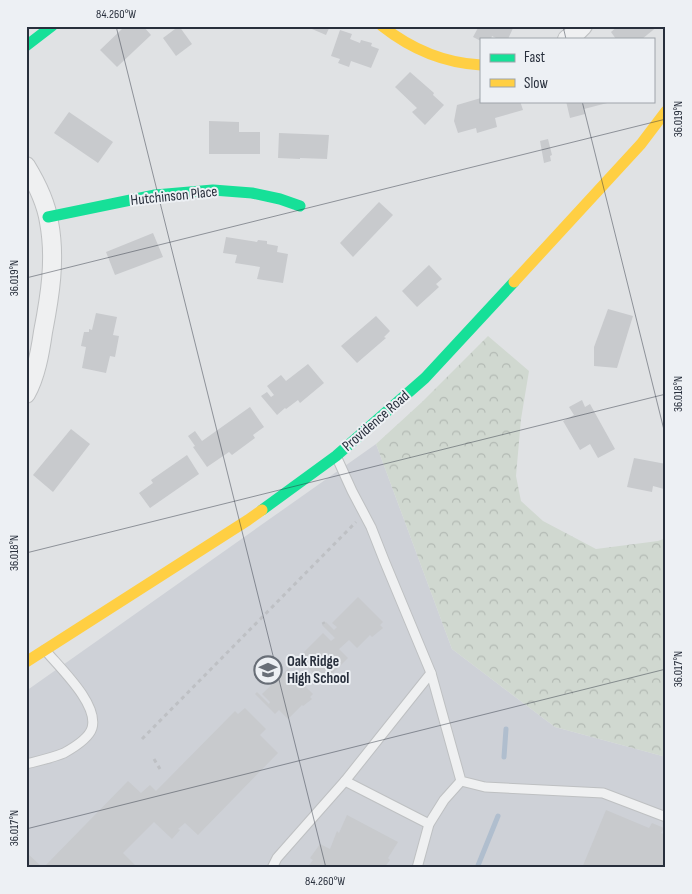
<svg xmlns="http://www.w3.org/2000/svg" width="692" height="894" viewBox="0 0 692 894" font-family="'Sofia Sans Condensed',sans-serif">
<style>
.built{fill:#ced1d7}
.forest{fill:url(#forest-crowns)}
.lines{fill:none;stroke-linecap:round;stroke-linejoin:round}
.stream{stroke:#b0bece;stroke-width:5}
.building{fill:#c8cacd}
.lane-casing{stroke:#bec0c2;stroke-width:11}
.street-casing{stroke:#bec0c2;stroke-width:20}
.path{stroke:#bec0c4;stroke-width:3;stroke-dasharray:4 4;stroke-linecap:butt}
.lane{stroke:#eff0f1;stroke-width:9}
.street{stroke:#eff0f1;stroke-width:18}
.fast{stroke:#16e098;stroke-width:11}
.slow{stroke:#ffcf43;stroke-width:11}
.ticks{fill:none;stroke:#282f3c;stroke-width:1;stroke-opacity:0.45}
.labels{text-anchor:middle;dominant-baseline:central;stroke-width:4;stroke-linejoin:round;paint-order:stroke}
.street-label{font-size:15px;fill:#282f3c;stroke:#edf0f4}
.poi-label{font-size:15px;font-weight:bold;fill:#282f3c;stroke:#edf0f4;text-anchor:start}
.neatline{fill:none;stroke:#282f3c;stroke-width:2}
.ticks-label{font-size:12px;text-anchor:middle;fill:#282f3c}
</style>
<defs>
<pattern id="forest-crowns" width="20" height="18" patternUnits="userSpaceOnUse" patternTransform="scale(1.25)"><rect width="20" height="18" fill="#d0d8d0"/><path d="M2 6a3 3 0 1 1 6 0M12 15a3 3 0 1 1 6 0" fill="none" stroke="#b3bab4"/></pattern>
</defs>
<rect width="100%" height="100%" fill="#e0e2e4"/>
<!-- built -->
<polygon class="built" points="376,444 452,649 555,727 666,757 666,868 26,868 26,691"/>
<!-- forest -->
<polygon class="forest" points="488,336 529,371 521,419 516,476 521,501 543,521 596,549 658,541 666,538 666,757 555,727 452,649 376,444 422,402"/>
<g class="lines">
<!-- stream -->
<g class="stream">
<polyline points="504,757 506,729"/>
<polyline points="477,868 498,816"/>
</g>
</g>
<!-- building -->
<g class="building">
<polygon points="119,26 143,26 151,35 117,67 100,50 122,29"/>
<polygon points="179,26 192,44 176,56 163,38"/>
<polygon points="305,26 330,26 326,35"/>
<polygon points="479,26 514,26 508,39 498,39 492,36 491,39 481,39 481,41 473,37"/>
<polygon points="618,26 658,26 642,39 616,39 611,32"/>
<polygon points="340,30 352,34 350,39 360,43 361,40 372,43 371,46 379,49 371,68 351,61 349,67 338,63 340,59 331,56"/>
<polygon points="410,72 434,93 433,95 444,105 425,125 412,112 417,108 395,87"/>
<polygon points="481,98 481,101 520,101 523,110 495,118 497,127 477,133 476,128 458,133 454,121 457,105"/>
<polygon points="566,101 611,101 611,102 584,109 585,114 570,118"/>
<polygon points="69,112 113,142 98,163 54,133"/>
<polygon points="209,121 239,122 239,132 260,132 260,154 209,154"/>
<polygon points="279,133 329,135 327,159 300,158 300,159 278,158"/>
<polygon points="548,139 552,155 550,156 551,161 544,163 540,141"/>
<polygon points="379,202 393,215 353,257 340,243"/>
<polygon points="153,233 163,257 115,275 106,252"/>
<polygon points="226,237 257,242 258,240 267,241 267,244 278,246 277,252 288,254 283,283 257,279 260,267 235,263 237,255 223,253"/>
<polygon points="429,265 442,279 436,284 439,287 417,307 402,291"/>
<polygon points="608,309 633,316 617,368 594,366 594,347"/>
<polygon points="96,313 117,317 113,335 119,336 115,357 110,356 106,373 82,368 86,347 81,346 84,332 89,332 89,329 92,330"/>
<polygon points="376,316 390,331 384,337 386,338 357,363 341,346"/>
<polygon points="308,364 324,383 300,403 298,400 286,409 285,408 277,415 261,396 267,392 271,397 274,395 267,386 281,375 286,381"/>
<polygon points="582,400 585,407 590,404 615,449 598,458 590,444 580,450 563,421 574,415 569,407"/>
<polygon points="250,407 264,427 253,435 255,438 232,455 229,452 207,467 193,447 195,446 188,436 195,431 202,441"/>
<polygon points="71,429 90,444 53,492 33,475"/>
<polygon points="187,455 199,474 150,508 139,493 153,483 151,480"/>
<polygon points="634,458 666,464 666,483 664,489 653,486 652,492 627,487"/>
<polygon points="358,597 383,622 380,625 383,628 372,637 370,635 357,648 349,640 339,649 348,658 323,683 298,658 323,633 331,641 335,638 322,625 326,622 334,630 337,627 332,623"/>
<polygon points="288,669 313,694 310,697 312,699 303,706 302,705 288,719 279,710 275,714 255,694 257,692 269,704 270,702 262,694"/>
<polygon points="245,708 266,729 260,735 278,753 198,835 185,823 178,829 180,830 172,839 154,822 123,853 138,868 43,868 128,781 141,793 150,785 156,791 235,711 238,714"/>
<polygon points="606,810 649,828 652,823 664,828 661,833 666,835 666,868 582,868"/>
<polygon points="347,815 398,842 388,858 390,860 384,868 307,868 313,860 310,858 320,844 330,849 337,831 339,833"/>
<polygon points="26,852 43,868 26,868"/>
</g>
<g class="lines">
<!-- lane casing -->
<g class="lane-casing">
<g id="lane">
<polyline points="337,458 352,491 371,527 384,560 431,673 461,781 485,787 603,793 666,817"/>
<path d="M26,764c12,-3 26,-6 38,-11 9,-5 25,-15 28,-25 7,-24 -33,-61 -47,-78"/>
<polyline points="429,824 345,781 431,673"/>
<polyline points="272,868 277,858 345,781"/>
<polyline points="417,868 429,824 444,800 461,781"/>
</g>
</g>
<!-- street casing -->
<g class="street-casing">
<g id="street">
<polyline points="567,39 576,33 583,26"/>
<path d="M26,166c11,18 20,36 23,56 7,37 1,74 -6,110 -3,21 -7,44 -17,62"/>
</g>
</g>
<!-- path -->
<g class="path">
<polyline points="323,622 324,624"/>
<polyline points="142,739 356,522"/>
<polyline points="154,759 160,769"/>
</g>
<!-- lane -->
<use href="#lane" class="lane"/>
<!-- street -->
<use href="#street" class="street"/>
<!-- fast -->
<g class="fast">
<polyline points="26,46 52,26"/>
<polyline points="48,217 155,195 213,190 252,193 280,199 300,206"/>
<polyline points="262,510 336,456 425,378 514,282"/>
</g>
<!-- slow -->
<g class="slow">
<path d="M382,26c29,23 62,37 99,39"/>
<polyline points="514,282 641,144 666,111"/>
<polyline points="26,662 248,520 262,510"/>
</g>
</g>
<!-- ticks -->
<path class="ticks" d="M116,26l210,842M563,26l3,13M582,101l84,337M26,278l640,-159M26,553l640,-159M26,829l640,-160"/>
<!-- icons -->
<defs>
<g id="school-ring" transform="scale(1.4375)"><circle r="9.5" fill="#edf0f4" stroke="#686e77" stroke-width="1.5"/><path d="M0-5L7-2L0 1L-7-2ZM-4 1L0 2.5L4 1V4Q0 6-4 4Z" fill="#686e77"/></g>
</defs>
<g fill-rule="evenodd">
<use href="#school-ring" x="268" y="670"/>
</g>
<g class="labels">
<!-- street labels -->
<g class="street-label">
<text transform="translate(174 196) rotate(-6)">Hutchinson Place</text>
<text transform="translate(376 421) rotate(-41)">Providence Road</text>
</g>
<!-- poi labels -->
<g class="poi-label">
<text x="287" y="661">Oak Ridge<tspan x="287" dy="17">High School</tspan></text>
</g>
</g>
<!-- border -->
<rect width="692" height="894" fill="none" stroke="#edf0f4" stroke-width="55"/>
<!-- legend -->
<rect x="480" y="38" width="175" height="65" fill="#edf0f4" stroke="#9ea3aa"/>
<rect x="490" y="54" width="25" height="8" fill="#16e098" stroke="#9ea3aa"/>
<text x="524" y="62" font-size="15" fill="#282f3c">Fast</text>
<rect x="490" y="79" width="25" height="8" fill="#ffcf43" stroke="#9ea3aa"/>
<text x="524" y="88" font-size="15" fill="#282f3c">Slow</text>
<rect x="28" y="28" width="636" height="838" class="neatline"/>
<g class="ticks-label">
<text x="116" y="18">84.260°W</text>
<text transform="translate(678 119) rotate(-90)" y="4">36.019°N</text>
<text transform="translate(14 278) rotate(-90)" y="4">36.019°N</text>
<text transform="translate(678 394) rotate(-90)" y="4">36.018°N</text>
<text transform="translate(14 553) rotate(-90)" y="4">36.018°N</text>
<text transform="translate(678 669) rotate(-90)" y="4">36.017°N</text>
<text transform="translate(14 828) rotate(-90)" y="4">36.017°N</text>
<text x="325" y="885">84.260°W</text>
</g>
</svg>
